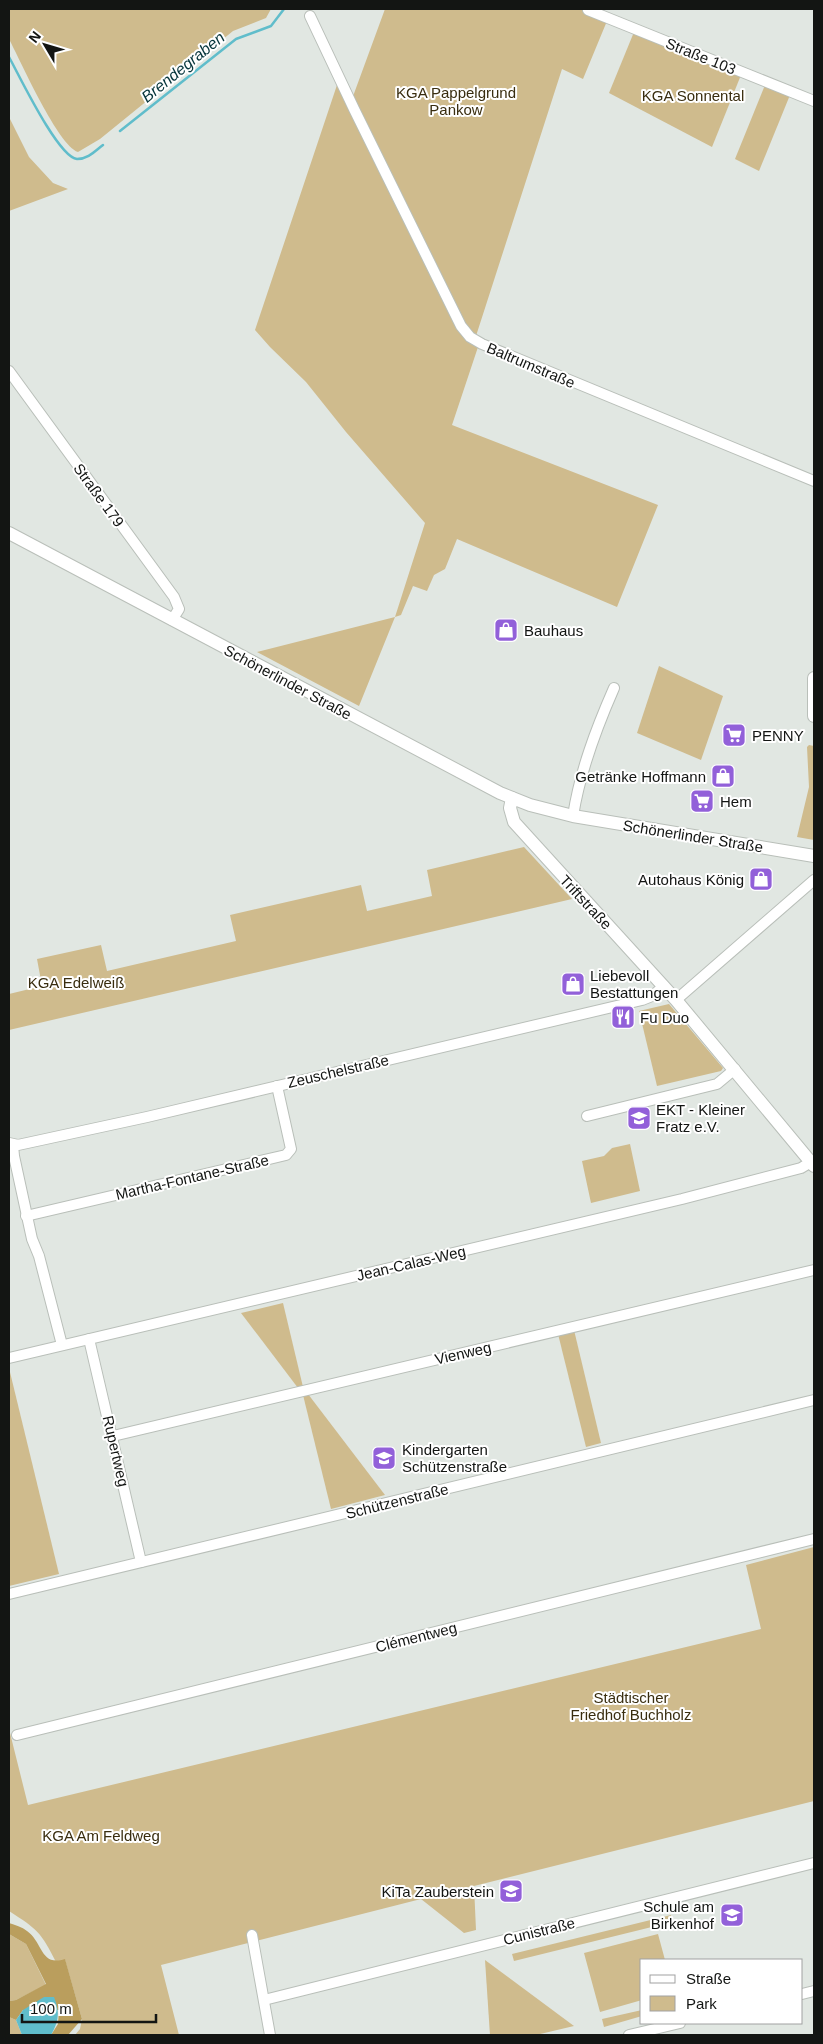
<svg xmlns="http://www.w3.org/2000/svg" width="823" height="2044" viewBox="0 0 823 2044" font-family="Arial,sans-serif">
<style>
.green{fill:#cfbb8d}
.forest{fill:#ba9e5d}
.water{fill:#60bdcb}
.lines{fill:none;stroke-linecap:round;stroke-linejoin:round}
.stream{stroke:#60bdcb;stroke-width:2.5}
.minor-casing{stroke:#b9bfb9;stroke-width:12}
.major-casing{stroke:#b9bfb9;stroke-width:14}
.minor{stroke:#fff;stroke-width:10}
.major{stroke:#fff;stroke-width:12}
.labels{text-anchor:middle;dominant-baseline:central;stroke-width:4;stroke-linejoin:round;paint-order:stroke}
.street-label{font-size:15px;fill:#131513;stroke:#fff}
.park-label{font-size:15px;fill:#392d0f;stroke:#fff}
.poi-label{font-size:15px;fill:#131513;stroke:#fff;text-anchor:start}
.water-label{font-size:16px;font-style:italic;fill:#06353b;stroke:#fff}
</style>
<rect width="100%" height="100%" fill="#e1e7e2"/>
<!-- green -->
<g class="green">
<path d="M9,9h262l-5,9 -33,13 -133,108 -22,13c-20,-7 -56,-88 -68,-111l-1,1z"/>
<polygon points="385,9 580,9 607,21 583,79 562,69 476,336 468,331 352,99"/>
<polygon points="634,32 741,75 712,147 609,93"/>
<polygon points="338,82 400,210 478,347 452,425 658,505 617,607 457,539 445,569 434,575 427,591 413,586 401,615 395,617 359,706 257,652 395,617 425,523 346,432 306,382 270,347 255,330"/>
<polygon points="765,85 790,95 759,171 735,159"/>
<polygon points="9,117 29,157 53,183 68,189 9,211"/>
<polygon points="659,666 723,696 701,760 637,733"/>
<polygon points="809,745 814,746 814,840 797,837 809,787 807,747"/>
<polygon points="524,847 572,899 9,1030 9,994 42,986 37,959 101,945 107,971 236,941 230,915 361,885 367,911 432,896 427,870"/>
<polygon points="669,1004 723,1068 721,1071 657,1086 639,1011"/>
<polygon points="630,1144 640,1191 591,1203 582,1161 604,1156 612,1148"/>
<polygon points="283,1303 303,1387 298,1388 241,1313"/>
<polygon points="574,1330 601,1443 586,1447 558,1334"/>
<polygon points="9,1368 59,1574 9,1586"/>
<polygon points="308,1394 385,1495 331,1509 303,1395"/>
<path d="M814,1547v254l-340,85 2,44 -12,3 -43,-34 -260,66 18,70h-104l5,-6 2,-10 -17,-59 -9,2c-15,-30 -19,-33 -47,-51v-182l19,76 733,-176 -15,-64z"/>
<polygon points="671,1915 672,1922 514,1961 512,1954"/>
<polygon points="9,1934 26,1944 46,1985 16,2000 9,2001"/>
<polygon points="658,1934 665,1960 642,1960 642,2000 600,2012 584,1953"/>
<polygon points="485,1960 574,2026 536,2035 490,2035"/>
<polygon points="642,2010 642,2016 604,2027 602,2019"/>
<polygon points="9,2017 16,2020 22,2035 9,2035"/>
</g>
<!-- forest -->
<path class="forest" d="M9,1923c6,2 13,4 18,8 16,11 13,36 38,28l17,60 -14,16h-17l7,-11 1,-14h-36l-7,10 -7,-3v-16l7,-1 30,-16 -20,-40 -17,-10z"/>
<!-- water -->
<path class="water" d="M44,1997h10c6,15 5,24 -3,38h-29l-6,-15 7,-10z"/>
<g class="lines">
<!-- stream -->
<g class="stream">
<path d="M9,57c10,18 49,100 68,102 11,0 18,-8 26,-14"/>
<polyline points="120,131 236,39 271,26 284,9"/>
</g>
<!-- minor casing -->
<g class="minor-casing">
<g id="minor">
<polyline points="588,10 814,101"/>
<polyline points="310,16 354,109 461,326 470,337 482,344 814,481"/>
<polyline points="9,371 174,597 179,609 172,620"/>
<path d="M573,816c7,-45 23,-87 41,-128"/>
<polyline points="676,1000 814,880"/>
<polyline points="587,1116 717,1084 735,1069"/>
<polyline points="9,1143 18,1145 147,1117 642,1000 652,996 664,986"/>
<polyline points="13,1145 14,1156 32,1239 39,1256 62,1345"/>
<polyline points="26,1216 286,1155 291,1149 277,1086"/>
<polyline points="89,1339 141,1562"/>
<polyline points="9,1358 682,1199 801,1168 811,1162"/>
<polyline points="113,1436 814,1270"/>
<polyline points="9,1594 814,1400"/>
<polyline points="17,1735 814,1539"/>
<polyline points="252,1935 270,2035"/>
<polyline points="802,1994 814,1991"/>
<polyline points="264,2000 814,1863"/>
<polyline points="629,2035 680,2023"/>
</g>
</g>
<!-- major casing -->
<g class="major-casing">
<g id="major">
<polyline points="9,533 500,793 530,805 573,816 814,856"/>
<polyline points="814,678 814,716"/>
<polyline points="512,798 510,808 514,822 676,1000 814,1166"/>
</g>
</g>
<!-- minor -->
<use href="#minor" class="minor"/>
<!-- major -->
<use href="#major" class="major"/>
</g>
<!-- icons -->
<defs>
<g id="shop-square" transform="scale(1.25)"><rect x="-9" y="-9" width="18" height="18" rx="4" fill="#9260d9" stroke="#fff"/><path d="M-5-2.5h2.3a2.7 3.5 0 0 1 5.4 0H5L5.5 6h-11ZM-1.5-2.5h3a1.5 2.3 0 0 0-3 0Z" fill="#fff"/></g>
<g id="supermarket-square" transform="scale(1.25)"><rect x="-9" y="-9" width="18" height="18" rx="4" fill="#9260d9" stroke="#fff"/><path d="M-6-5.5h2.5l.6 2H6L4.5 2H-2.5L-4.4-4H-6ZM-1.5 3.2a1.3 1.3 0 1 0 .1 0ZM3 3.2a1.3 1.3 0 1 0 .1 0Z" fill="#fff"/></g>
<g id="restaurant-square" transform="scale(1.25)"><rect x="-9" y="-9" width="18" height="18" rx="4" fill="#9260d9" stroke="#fff"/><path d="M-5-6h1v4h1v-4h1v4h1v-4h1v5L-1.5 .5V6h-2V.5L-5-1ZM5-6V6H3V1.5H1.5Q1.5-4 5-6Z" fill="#fff"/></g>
<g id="school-square" transform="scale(1.25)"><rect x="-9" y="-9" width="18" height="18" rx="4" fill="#9260d9" stroke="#fff"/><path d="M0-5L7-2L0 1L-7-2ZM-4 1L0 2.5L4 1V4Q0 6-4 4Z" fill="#fff"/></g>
</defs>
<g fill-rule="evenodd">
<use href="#shop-square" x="506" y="630"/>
<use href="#supermarket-square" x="734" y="735"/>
<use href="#shop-square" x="723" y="776"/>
<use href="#supermarket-square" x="702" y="801"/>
<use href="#shop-square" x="761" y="879"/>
<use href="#shop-square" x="573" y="984"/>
<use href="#restaurant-square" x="623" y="1017"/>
<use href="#school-square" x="639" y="1118"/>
<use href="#school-square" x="384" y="1458"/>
<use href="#school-square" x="511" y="1891"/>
<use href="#school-square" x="732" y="1915"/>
</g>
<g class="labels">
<!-- street labels -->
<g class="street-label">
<text transform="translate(701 56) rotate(22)">Straße 103</text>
<text transform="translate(531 365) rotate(23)">Baltrumstraße</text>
<text transform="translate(99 495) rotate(54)">Straße 179</text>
<text transform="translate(288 682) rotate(28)">Schönerlinder Straße</text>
<text transform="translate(693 836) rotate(9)">Schönerlinder Straße</text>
<text transform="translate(586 902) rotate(47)">Triftstraße</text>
<text transform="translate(338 1071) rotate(-13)">Zeuschelstraße</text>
<text transform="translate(192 1177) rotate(-13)">Martha-Fontane-Straße</text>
<text transform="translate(411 1263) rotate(-13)">Jean-Calas-Weg</text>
<text transform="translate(463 1353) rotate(-13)">Vienweg</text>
<text transform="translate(116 1451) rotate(77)">Rupertweg</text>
<text transform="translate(397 1501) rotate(-14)">Schützenstraße</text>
<text transform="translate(416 1637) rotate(-14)">Clémentweg</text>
<text transform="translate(539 1931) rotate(-14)">Cunistraße</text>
</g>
<!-- park labels -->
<g class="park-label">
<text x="456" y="92">KGA Pappelgrund<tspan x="456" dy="17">Pankow</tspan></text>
<text x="693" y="95">KGA Sonnental</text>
<text x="76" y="982">KGA Edelweiß</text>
<text x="631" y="1697">Städtischer<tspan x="631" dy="17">Friedhof Buchholz</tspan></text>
<text x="101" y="1835">KGA Am Feldweg</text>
</g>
<!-- poi labels -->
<g class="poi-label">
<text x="524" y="630">Bauhaus</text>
<text x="752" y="735">PENNY</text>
<text x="706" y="776" text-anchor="end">Getränke Hoffmann</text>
<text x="720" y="801">Hem</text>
<text x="744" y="879" text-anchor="end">Autohaus König</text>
<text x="590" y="975">Liebevoll<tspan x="590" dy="17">Bestattungen</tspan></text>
<text x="640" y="1017">Fu Duo</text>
<text x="656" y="1109">EKT - Kleiner<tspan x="656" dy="17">Fratz e.V.</tspan></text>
<text x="402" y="1449">Kindergarten<tspan x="402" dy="17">Schützenstraße</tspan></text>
<text x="494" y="1891" text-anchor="end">KiTa Zauberstein</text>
<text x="714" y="1906" text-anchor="end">Schule am<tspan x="714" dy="17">Birkenhof</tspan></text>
</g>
<!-- water labels -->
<g class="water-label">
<text transform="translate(183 67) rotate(-39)">Brendegraben</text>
</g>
</g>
<!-- border -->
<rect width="823" height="2044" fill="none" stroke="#131513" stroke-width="20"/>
<!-- legend -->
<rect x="640" y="1959" width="162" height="65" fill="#ffffff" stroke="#a1a1a1"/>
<rect x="650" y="1975" width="25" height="8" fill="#ffffff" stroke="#a1a1a1"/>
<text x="686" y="1984" font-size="15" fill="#131513">Straße</text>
<rect x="650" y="1996" width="25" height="15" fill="#cfbb8d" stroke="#a1a1a1"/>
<text x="686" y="2009" font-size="15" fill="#131513">Park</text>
<!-- north arrow -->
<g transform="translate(45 45) rotate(308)" stroke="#ffffff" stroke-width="4" paint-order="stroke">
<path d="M0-4L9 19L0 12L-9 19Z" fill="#131513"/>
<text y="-8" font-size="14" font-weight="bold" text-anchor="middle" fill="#131513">N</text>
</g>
<!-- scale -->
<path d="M22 2014v8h134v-8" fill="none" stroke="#131513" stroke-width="2.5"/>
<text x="30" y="2014" font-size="15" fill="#131513" stroke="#ffffff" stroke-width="4" paint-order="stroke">100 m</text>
</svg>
